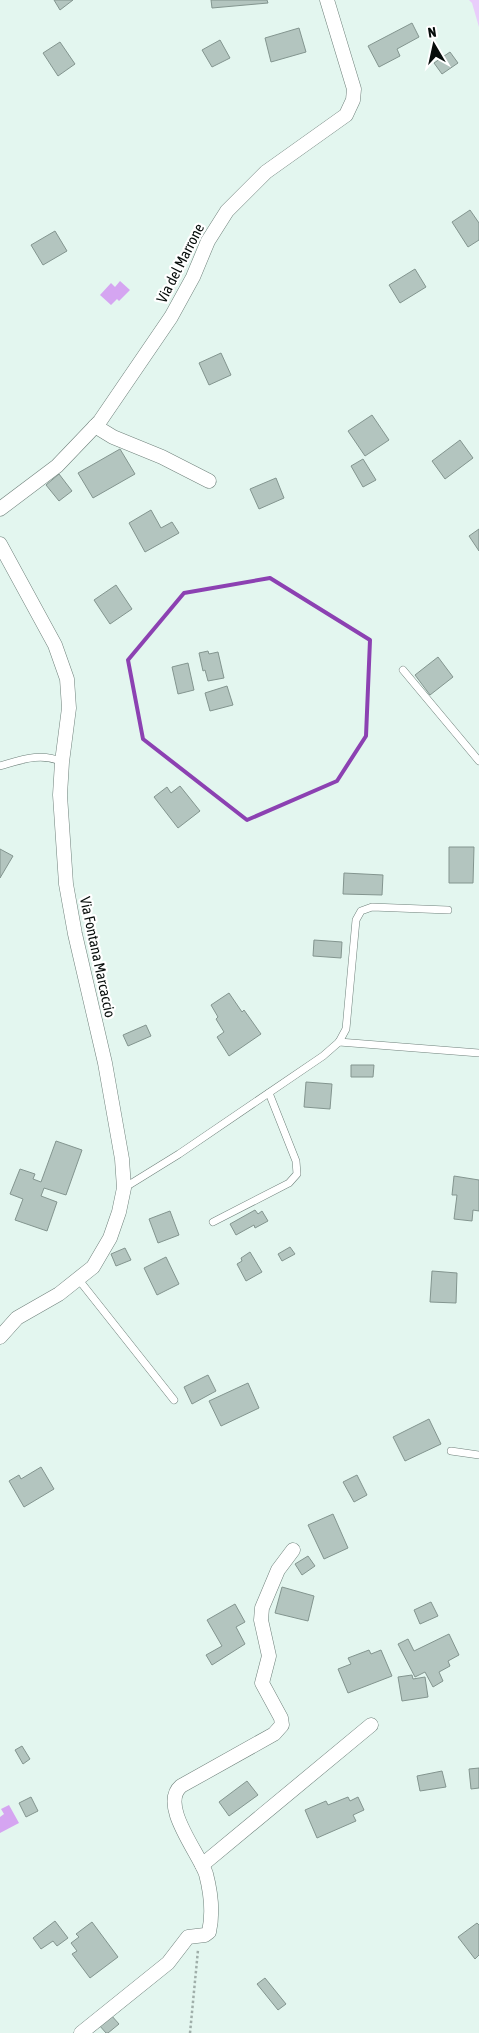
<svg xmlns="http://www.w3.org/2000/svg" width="479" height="2033" viewBox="0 0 479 2033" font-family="'Asap Condensed',sans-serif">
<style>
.green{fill:#e9cdfb}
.water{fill:#d5a5f1}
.building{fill:#b3c5bf;stroke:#83958f}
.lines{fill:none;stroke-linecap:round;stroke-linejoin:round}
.service-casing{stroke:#6f817b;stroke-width:8}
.minor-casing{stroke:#6f817b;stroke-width:15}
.path{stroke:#9faea9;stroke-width:2.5;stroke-dasharray:2.5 2.5;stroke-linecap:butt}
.service{stroke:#fff;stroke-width:7}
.minor{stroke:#fff;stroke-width:14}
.marked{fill:none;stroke:#8c41b2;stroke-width:4;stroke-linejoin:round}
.labels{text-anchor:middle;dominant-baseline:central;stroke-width:4.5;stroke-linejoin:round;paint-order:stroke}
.street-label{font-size:15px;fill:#070d0b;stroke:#fff}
</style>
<rect width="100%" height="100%" fill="#e3f6ef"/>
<!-- green -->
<polygon class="green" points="469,0 479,0 479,27 472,3"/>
<!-- water -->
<g class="water">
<polygon points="120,281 130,290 119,301 117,299 111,305 100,295 111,283 115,287"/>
<polygon points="9,1805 19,1823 0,1833 0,1817 4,1814 1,1809"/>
</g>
<!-- building -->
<g class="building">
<polygon points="54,0 73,0 60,10"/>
<polygon points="211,0 267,0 268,3 212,8"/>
<polygon points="412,23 419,37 397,49 400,56 379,67 368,46"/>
<polygon points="299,28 306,52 271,62 265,38"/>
<polygon points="220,40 230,58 212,67 202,50"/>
<polygon points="60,42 75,64 58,76 43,53"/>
<polygon points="450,52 458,63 442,74 434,63"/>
<polygon points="470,210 479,223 479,240 468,247 452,222"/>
<polygon points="55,231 67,251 43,265 31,245"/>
<polygon points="415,269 426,287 400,303 389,285"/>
<polygon points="221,353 231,375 209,385 199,363"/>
<polygon points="372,415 389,440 365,456 348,431"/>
<polygon points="460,440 473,458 445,479 432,461"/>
<polygon points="120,449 135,474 93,498 78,473"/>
<polygon points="363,459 376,480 363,487 351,466"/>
<polygon points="59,474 72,491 59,501 46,485"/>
<polygon points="276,478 284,498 259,509 250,489"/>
<polygon points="151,510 161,528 172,522 179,533 145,552 129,523"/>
<polygon points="479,529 479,551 469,536"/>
<polygon points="116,585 132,609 110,624 94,600"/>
<polygon points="208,651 209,654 218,652 224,678 208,681 205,670 203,671 199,653"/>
<polygon points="438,657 453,677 430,695 415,675"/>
<polygon points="188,663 194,690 178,694 172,667"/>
<polygon points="227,686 233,705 210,711 205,693"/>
<polygon points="180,786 200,811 178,828 154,797 167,787 171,793"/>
<polygon points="449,847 474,847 473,883 449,883"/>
<polygon points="0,849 13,856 0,878"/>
<polygon points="344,873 383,875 382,895 343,894"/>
<polygon points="314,940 342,942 341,958 313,956"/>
<polygon points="229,993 242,1012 244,1010 261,1034 229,1056 217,1037 224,1032 216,1019 218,1017 211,1005"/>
<polygon points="146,1025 151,1036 128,1046 123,1035"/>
<polygon points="351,1065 374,1065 373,1077 351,1077"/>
<polygon points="306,1082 332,1084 330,1109 304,1107"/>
<polygon points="56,1141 82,1150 66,1195 44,1188 41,1196 57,1202 47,1231 15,1220 23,1199 10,1194 20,1169 35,1174 33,1179 41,1182"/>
<polygon points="454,1176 479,1180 479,1211 473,1210 472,1221 454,1219 457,1195 452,1195"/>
<polygon points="255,1210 258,1214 262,1211 268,1221 255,1228 254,1225 236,1235 230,1224"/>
<polygon points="170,1211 179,1235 158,1243 149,1219"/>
<polygon points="290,1247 295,1254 282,1261 278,1254"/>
<polygon points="125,1248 131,1260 116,1266 111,1254"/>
<polygon points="250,1252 262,1272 246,1281 237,1264 242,1261 241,1258"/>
<polygon points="166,1257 179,1284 157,1295 144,1268"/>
<polygon points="432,1271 457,1273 456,1303 430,1302"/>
<polygon points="208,1375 216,1391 192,1404 184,1387"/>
<polygon points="248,1383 259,1408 221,1426 209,1401"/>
<polygon points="429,1419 441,1444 405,1461 393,1437"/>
<polygon points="41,1467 54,1489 24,1507 9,1481 19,1475 21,1479"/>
<polygon points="357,1475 367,1495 354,1502 343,1482"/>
<polygon points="333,1514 348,1548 324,1559 308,1525"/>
<polygon points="308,1556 315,1566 302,1575 295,1564"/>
<polygon points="282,1587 314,1596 308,1621 275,1613"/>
<polygon points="431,1602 438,1616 420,1624 414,1610"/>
<polygon points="235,1604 245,1622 236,1627 245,1644 212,1665 206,1655 222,1646 207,1620"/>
<polygon points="449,1634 459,1655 448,1661 450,1666 439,1672 443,1681 433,1687 425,1672 415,1677 398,1644 408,1639 414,1651"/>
<polygon points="369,1650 371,1654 381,1650 392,1676 348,1693 338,1669 351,1664 348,1658"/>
<polygon points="412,1675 413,1679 425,1677 428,1697 402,1701 398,1677"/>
<polygon points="22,1746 30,1759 23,1764 15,1750"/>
<polygon points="479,1768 479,1788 471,1789 469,1769"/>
<polygon points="442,1771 446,1787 420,1791 417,1776"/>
<polygon points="247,1781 258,1795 229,1816 219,1802"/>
<polygon points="31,1797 38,1811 26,1817 19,1803"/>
<polygon points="348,1797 350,1801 358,1797 364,1810 353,1815 356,1821 317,1838 305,1810 326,1801 328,1805"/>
<polygon points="55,1921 68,1938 57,1946 53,1941 41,1949 33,1938"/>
<polygon points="92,1922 118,1957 90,1978 72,1954 77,1951 71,1943 79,1937 76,1934"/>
<polygon points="477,1923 479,1925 479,1955 475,1959 458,1937"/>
<polygon points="265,1978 286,2004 278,2010 257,1984"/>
<polygon points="111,2015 119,2024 108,2033 106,2033 99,2025"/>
</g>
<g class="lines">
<!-- service casing -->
<g class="service-casing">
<g id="service">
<polyline points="403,670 479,761"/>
<path d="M0,766c21,-6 41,-14 62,-4"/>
<polyline points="339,1042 479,1053"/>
<polyline points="124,1188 179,1154 323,1056 339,1042 346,1029 356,920 361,911 372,907 448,910"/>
<polyline points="213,1222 289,1183 297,1174 296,1161 269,1093"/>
<polyline points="79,1280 174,1400"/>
<polyline points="451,1451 479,1455"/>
</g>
</g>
<!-- minor casing -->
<g class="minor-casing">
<g id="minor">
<polyline points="95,426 113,437 162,457 209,481"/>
<polyline points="0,509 57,466 100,421 171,317 193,277 208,241 227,211 266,172 346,115 353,100 354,89 327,0"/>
<polyline points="0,544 55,645 67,679 69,708 62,762 60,795 66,884 75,934 105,1063 122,1159 124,1188 119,1212 110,1238 93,1267 59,1294 17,1318 0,1337"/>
<polyline points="202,1865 371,1725"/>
<path d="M81,2033l87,-70 20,-26 17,-2 4,-3c4,-18 2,-39 -3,-58 -7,-21 -47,-69 -25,-88l93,-52 8,-9 -1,-7 -19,-35 7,-27 -8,-36 1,-12 16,-38 15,-20"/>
</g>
</g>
<!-- path -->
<polyline class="path" points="190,2033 198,1950"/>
<!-- service -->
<use href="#service" class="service"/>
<!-- minor -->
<use href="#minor" class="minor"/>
</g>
<!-- marked area -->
<path class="marked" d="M270,578l100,62 -4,96 -29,45 -90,39 -104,-81 -15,-79 56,-67z"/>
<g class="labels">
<!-- street labels -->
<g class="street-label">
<text transform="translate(180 263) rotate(-63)">Via del Marrone</text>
<text transform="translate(98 957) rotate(78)">Via Fontana Marcaccio</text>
</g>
</g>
<!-- north arrow -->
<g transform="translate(434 45) rotate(351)" stroke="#ffffff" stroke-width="4" paint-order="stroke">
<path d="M0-4L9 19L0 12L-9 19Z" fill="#070d0b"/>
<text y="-8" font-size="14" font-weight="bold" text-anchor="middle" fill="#070d0b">N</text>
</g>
</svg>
